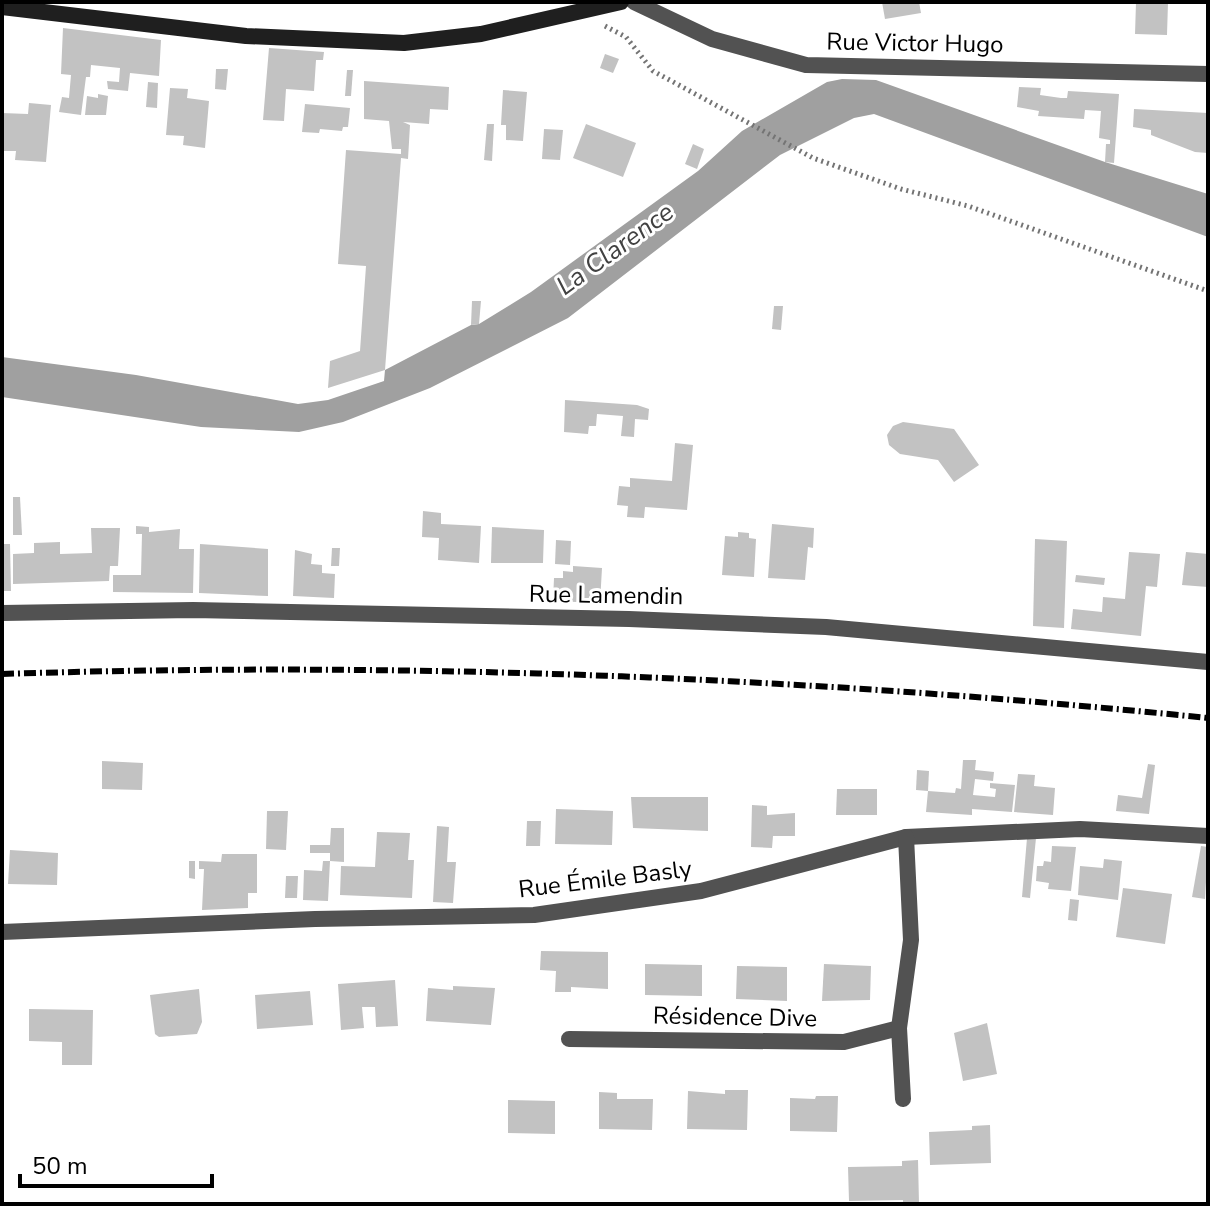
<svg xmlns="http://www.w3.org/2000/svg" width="1210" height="1206" viewBox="0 0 1210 1206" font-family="'Nunito Sans',sans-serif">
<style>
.water{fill:#a0a0a0}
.building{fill:#c2c2c2}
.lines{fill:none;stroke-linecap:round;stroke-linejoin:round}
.path{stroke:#747474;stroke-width:5;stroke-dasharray:2 4;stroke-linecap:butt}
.minor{stroke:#525252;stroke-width:16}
.secondary{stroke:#1f1f1f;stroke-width:16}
.rail{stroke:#000;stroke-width:6;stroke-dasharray:12 4 2 4;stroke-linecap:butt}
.labels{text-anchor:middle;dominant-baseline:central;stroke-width:6;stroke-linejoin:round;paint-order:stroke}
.street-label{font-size:24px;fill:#000;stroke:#fff}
.water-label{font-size:26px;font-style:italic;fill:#414141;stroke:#fff}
</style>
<rect width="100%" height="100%" fill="#fff"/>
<!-- water -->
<polygon class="water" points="842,79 876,80 1105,162 1208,194 1208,237 874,114 854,118 780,155 568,318 430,388 343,422 299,432 201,427 2,397 2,357 136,375 298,404 328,400 384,381 385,370 471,325 479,324 531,292 698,171 742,131 827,82"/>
<!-- building -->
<g class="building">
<polygon points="882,2 919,2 921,13 885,19"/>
<polygon points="1136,2 1168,2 1167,35 1135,34"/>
<polygon points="63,28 161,40 159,76 130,73 128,91 108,89 107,81 119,82 120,68 91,65 90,77 86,77 81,115 59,112 62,97 69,98 71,75 61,74"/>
<polygon points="269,48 324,52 323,60 316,60 314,91 286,89 284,121 263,120"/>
<polygon points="605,54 619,59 613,73 600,68"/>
<polygon points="216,69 228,69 226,90 215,89"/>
<polygon points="347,70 353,70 351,96 345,96"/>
<polygon points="364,81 449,87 448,110 430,109 429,124 403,122 410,125 408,159 401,158 385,370 328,388 330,361 360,351 366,266 338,264 346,150 401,154 401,149 392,149 389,121 364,119"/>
<polygon points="148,82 158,83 157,108 146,107"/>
<polygon points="1019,87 1041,88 1040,95 1061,98 1067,98 1068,91 1119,94 1114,163 1105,162 1106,144 1110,144 1110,140 1099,138 1101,111 1085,110 1084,119 1038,116 1039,111 1017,107"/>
<polygon points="170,88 188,89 187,98 209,101 205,148 183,145 184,136 166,135"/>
<polygon points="503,90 527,92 523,141 506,140 506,125 501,125"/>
<polygon points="98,94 108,96 106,115 85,115 87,96 98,98"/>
<polygon points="29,103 51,105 46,162 15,160 16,151 2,151 2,113 28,114"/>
<polygon points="305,104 350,108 348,127 343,127 342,131 320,129 319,133 302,132"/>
<polygon points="1134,109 1208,113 1208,153 1195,152 1151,135 1151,130 1133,127"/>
<polygon points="487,124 494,124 492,161 484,160"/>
<polygon points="586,124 636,143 623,177 573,158"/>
<polygon points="544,129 563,130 560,160 542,159"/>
<polygon points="693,144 704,149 697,169 685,164"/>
<polygon points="472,301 481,301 479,324 471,325"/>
<polygon points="774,306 783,306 781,330 772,329"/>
<polygon points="565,400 637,405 649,409 648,420 635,419 634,437 621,436 623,416 597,414 596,426 589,426 588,434 564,432"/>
<polygon points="903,422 954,429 979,465 954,482 938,460 900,454 889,445 887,435 893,426"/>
<polygon points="675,443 693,445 687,510 645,507 644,518 627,517 628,506 617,505 619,486 630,487 630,478 672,481"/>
<polygon points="13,497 20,497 22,535 13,535"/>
<polygon points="423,511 441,513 441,524 481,526 479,563 438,560 439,538 422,537"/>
<polygon points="772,524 814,528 813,548 808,547 805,580 768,578"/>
<polygon points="136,526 149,527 149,532 180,529 179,549 194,549 193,593 113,592 113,575 141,575 142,534 136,534"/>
<polygon points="492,527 544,530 543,563 491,563"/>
<polygon points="91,528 120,528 118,566 110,566 109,581 13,584 13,554 34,553 34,543 60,542 60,554 92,553"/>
<polygon points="738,532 749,533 749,538 756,539 754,577 722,575 725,536 738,537"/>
<polygon points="1035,539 1067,541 1064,628 1033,626"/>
<polygon points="556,540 571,541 570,565 555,564"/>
<polygon points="2,544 10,544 11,591 2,591"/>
<polygon points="200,544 268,549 268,596 199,593"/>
<polygon points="332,548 340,548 339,566 331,566"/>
<polygon points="295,550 312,554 311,564 322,565 322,573 335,574 334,598 293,596"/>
<polygon points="1129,552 1160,554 1157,587 1146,586 1141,636 1071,629 1073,609 1102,612 1103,597 1125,599"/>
<polygon points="1186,552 1208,554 1208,587 1182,585"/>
<polygon points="573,566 602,568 600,603 553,601 554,578 563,578 563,571 573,572"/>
<polygon points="1076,575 1105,578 1104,585 1075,582"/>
<polygon points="963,760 976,760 975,770 994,772 993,781 975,779 973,795 995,797 996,789 990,788 990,783 1015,785 1012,812 972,809 972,815 926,812 928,791 955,793 956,788 961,789"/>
<polygon points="102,761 143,763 142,790 102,789"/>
<polygon points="1148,764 1155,765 1149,814 1116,811 1118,795 1142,798"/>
<polygon points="917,770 929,771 928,791 916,790"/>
<polygon points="1018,774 1035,775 1034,786 1055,788 1053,815 1014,812"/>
<polygon points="837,789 877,789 877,815 836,815"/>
<polygon points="631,797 708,797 708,831 633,828"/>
<polygon points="752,805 767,806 767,815 795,813 795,836 773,836 772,848 751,847"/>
<polygon points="556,809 613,811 612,845 555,844"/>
<polygon points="267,811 288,811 286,850 266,849"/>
<polygon points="527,821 541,821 540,846 526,846"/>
<polygon points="437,826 449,827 447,862 456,862 453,903 433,902"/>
<polygon points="331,828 344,828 344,862 330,861 328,901 303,900 304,870 322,871 323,861 330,861 330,853 310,853 310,845 330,845"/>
<polygon points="377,832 410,833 408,860 414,860 412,898 340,895 341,866 375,867"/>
<polygon points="1027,838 1036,838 1030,898 1022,897"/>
<polygon points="1052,846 1076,847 1071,891 1048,889 1049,883 1036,881 1037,866 1043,866 1044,861 1051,862"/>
<polygon points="1201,846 1208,847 1205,899 1192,897"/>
<polygon points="10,850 58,853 57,885 8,884"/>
<polygon points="222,854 257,854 257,893 248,893 248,908 202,910 204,869 199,869 199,861 221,862"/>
<polygon points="1104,859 1122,861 1118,900 1078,895 1080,866 1103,868"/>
<polygon points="189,861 195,861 195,879 189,878"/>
<polygon points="286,876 298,876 297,898 285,898"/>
<polygon points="1123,888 1172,894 1165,944 1116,937"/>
<polygon points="1070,899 1079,900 1077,921 1068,920"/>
<polygon points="541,951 608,952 608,989 571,987 571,992 555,992 556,971 540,970"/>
<polygon points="645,964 702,965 702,996 645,995"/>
<polygon points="824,964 871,966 870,1000 822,1001"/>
<polygon points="737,966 787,967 787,1001 736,999"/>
<polygon points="395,980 398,1026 376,1027 375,1007 362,1007 364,1028 341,1030 338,984"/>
<polygon points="453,986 495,988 491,1025 426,1021 428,988 453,990"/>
<polygon points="199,989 202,1022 197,1034 159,1037 155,1034 150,995"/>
<polygon points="310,991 313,1025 257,1029 255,995"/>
<polygon points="29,1009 93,1010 92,1065 62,1065 62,1042 29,1041"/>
<polygon points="987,1023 997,1074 963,1081 954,1033"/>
<polygon points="725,1090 748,1090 747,1130 687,1129 688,1091 725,1094"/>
<polygon points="599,1092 617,1093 617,1099 653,1099 652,1130 599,1129"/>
<polygon points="816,1096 838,1096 837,1132 790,1131 790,1098 815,1099"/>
<polygon points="508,1100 555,1101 555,1134 508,1133"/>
<polygon points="990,1125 991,1163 930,1165 929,1132 972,1130 972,1126"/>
<polygon points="918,1160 919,1204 903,1204 903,1200 849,1201 848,1167 902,1166 902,1161"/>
</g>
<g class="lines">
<!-- path -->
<polyline class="path" points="605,26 626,37 653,71 813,158 901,189 968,206 1208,291"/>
<!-- minor -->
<g class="minor">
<polyline points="634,2 712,39 806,65 1208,74"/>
<polyline points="2,613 193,610 629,619 826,627 1208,662"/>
<polyline points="2,932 315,919 534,915 701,891 906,837 1080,829 1208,836"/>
<polyline points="569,1039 844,1042 899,1028"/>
<polyline points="903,1099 899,1028 911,940 906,837"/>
</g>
<!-- secondary -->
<polyline class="secondary" points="2,7 246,36 404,43 481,34 621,2"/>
<!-- rail -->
<path class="rail" d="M2,674c402,-13 806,3 1206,44"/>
</g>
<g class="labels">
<!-- street labels -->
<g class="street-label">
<text transform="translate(915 43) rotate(1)">Rue Victor Hugo</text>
<text transform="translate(606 595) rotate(1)">Rue Lamendin</text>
<text transform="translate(605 879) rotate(-7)">Rue Émile Basly</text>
<text transform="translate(735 1017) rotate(1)">Résidence Dive</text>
</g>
<!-- water labels -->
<g class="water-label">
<text transform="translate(615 249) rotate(-36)">La Clarence</text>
</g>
</g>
<!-- border -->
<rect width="1210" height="1206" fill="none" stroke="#000000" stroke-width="8"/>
<!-- scale -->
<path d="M20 1174v12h192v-12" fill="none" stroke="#000000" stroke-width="4"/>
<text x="32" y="1174" font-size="24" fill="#000000" stroke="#ffffff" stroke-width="6" paint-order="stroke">50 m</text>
</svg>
